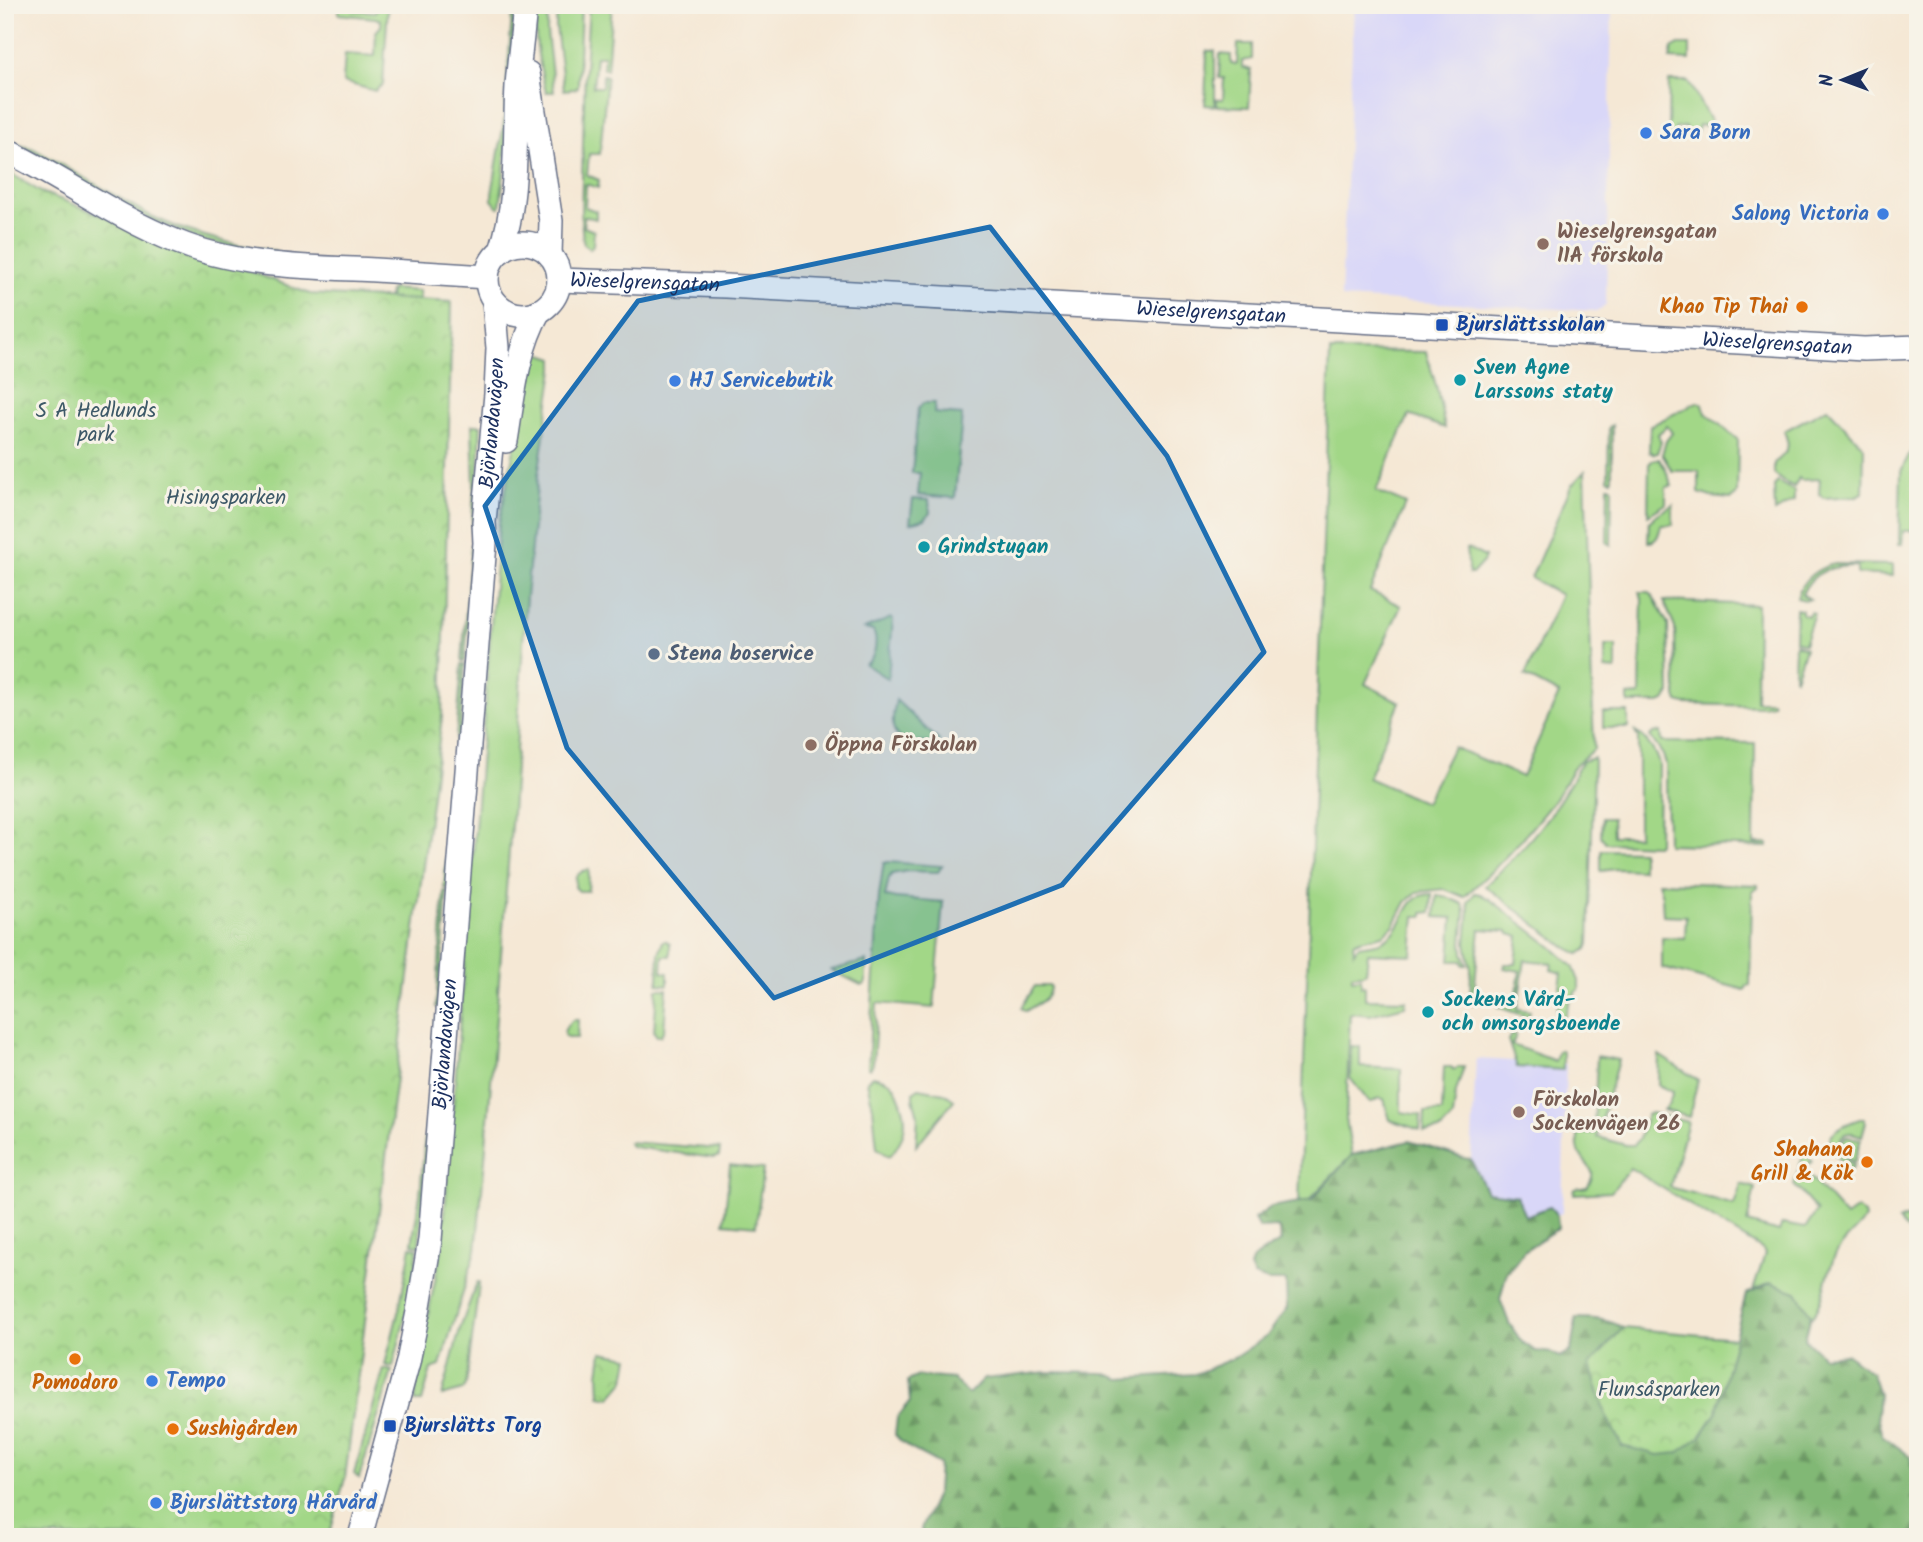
<svg xmlns="http://www.w3.org/2000/svg" width="1923" height="1542" viewBox="0 0 1923 1542" font-family="Kalam,sans-serif">
<style>
.built{fill:#d9d7f8}
.grass{fill:#a2d787;stroke:#5e8372;stroke-width:2}
.forest{fill:url(#forest-firs);stroke:#4e7469;stroke-width:2}
.park{fill:url(#park-crowns);stroke:#5e8372;stroke-width:2}
.lines{fill:none;stroke-linecap:round;stroke-linejoin:round}
.minor-casing{stroke:#677088;stroke-width:26}
.minor{stroke:#fff;stroke-width:23}
.marked{fill:#1f6fb2;fill-opacity:0.2;stroke:#1f6fb2;stroke-width:5;stroke-linejoin:round}
.shop-dot{fill:#3f7fe0;stroke:#f7f3e8;stroke-width:2.5}
.education-dot{fill:#8d6e63;stroke:#f7f3e8;stroke-width:2.5}
.food-dot{fill:#e8710a;stroke:#f7f3e8;stroke-width:2.5}
.transit-dot{fill:#1a4fb4;stroke:#f7f3e8;stroke-width:2.5}
.culture-dot{fill:#0f9aa8;stroke:#f7f3e8;stroke-width:2.5}
.service-dot{fill:#5c6f8a;stroke:#f7f3e8;stroke-width:2.5}
.labels{text-anchor:middle;dominant-baseline:central;stroke-width:6;stroke-linejoin:round;paint-order:stroke}
.shop-label{font-size:21px;font-weight:bold;fill:#366cbe;stroke:#f7f3e8;text-anchor:start}
.education-label{font-size:21px;font-weight:bold;fill:#785e54;stroke:#f7f3e8;text-anchor:start}
.street-label{font-size:21px;fill:#1b2f5e;stroke:#f7f3e8}
.food-label{font-size:21px;font-weight:bold;fill:#c56008;stroke:#f7f3e8;text-anchor:end}
.transit-label{font-size:21px;font-weight:bold;fill:#164399;stroke:#f7f3e8;text-anchor:start}
.culture-label{font-size:21px;font-weight:bold;fill:#0d838f;stroke:#f7f3e8;text-anchor:start}
.park-label{font-size:21px;fill:#3d5968;stroke:#f7f3e8}
.service-label{font-size:21px;font-weight:bold;fill:#4e5e75;stroke:#f7f3e8;text-anchor:start}
</style>
<defs>
<pattern id="forest-firs" width="22" height="20" patternUnits="userSpaceOnUse" patternTransform="scale(1.75)"><rect width="22" height="20" fill="#81b874"/><path d="M5 1l3.5 6h-7zM16 11l3.5 6h-7z" fill="#699662"/></pattern>
<pattern id="park-crowns" width="20" height="18" patternUnits="userSpaceOnUse" patternTransform="scale(1.75)"><rect width="20" height="18" fill="#a2d787"/><path d="M2 6a3 3 0 1 1 6 0M12 15a3 3 0 1 1 6 0" fill="none" stroke="#8bb977"/></pattern>
</defs>
<rect width="100%" height="100%" fill="#f7f3e8"/>
<filter id="ink" filterUnits="userSpaceOnUse"><feTurbulence type="fractalNoise" baseFrequency=".0143" numOctaves="2"/><feDisplacementMap in="SourceGraphic" scale="14" xChannelSelector="R" yChannelSelector="G"/><feConvolveMatrix kernelMatrix="1 2 1 2 8 2 1 2 1" color-interpolation-filters="sRGB"/></filter>
<filter id="wash" filterUnits="userSpaceOnUse"><feTurbulence type="fractalNoise" baseFrequency=".00686" numOctaves="4" result="noise"/><feDisplacementMap in="SourceGraphic" scale="28" xChannelSelector="R" yChannelSelector="G"/><feGaussianBlur stdDeviation="1.57" result="paint"/><feColorMatrix in="noise" values="0 0 0 0 0 0 0 0 0 0 0 0 0 0 0 0 0 1.4 0 .05"/><feComposite in="paint" operator="in"/></filter>
<g filter="url(#wash)">
<rect width="100%" height="100%" fill="#f5e8d5"/>
<!-- built -->
<g class="built">
<polygon points="1354,5 1612,5 1606,304 1598,311 1341,298"/>
<polygon points="1476,1059 1566,1064 1562,1213 1557,1215 1550,1207 1525,1217 1517,1196 1487,1192 1471,1160"/>
</g>
<!-- grass -->
<g class="grass">
<polygon points="379,5 388,5 383,84 375,91 343,82 345,54 375,56 376,32 381,26 381,20 375,18 339,14 339,6 353,7 353,10 375,12"/>
<path d="M536,5h12l-1,27 7,60h-8c-8,-32 -12,-53 -10,-87z"/>
<polygon points="557,5 581,5 578,87 575,89 564,90 556,27"/>
<polygon points="589,5 612,5 607,69 603,69 604,56 596,56 593,87 602,87 603,75 607,76 600,154 589,154 587,175 599,180 598,188 586,184 585,207 596,211 596,219 584,216 584,227 594,231 593,245 590,249 584,244 583,241 581,218 585,70"/>
<polygon points="512,14 515,14 504,172 500,207 498,207 492,200 492,194 504,122"/>
<polygon points="1238,44 1252,44 1252,59 1242,61 1242,67 1251,70 1249,107 1217,106 1217,99 1223,99 1224,78 1219,78 1220,54 1231,55 1231,64 1237,64"/>
<polygon points="1679,45 1690,45 1690,60 1670,59 1672,49"/>
<polygon points="1207,51 1215,51 1215,106 1205,105"/>
<polygon points="1669,81 1688,81 1713,126 1698,125 1697,132 1687,132 1685,127 1676,128 1672,139 1668,129"/>
<polygon points="14,142 34,149 151,216 177,227 205,236 238,245 276,251 269,255 200,240 149,219"/>
<polygon points="391,289 419,291 421,320 386,307"/>
<path d="M1330,351l96,1 11,37 8,39 -36,-13 -33,76 30,13 -36,87 31,15 -36,78 35,18 -32,76 57,25 28,-56 69,30 37,-83 -34,-18 36,-81 -30,-17 40,-92 14,-15 9,278 -18,15 -23,38 -29,35 -29,31 -31,29 -19,-8 -28,3 -11,10 -12,23 -11,10 -23,5 -7,3 1,9 4,-6c12,-3 22,-1 32,-10 17,-14 14,-42 42,-42l-1,18 -8,1v3h-8l-3,39 -44,-2 -2,19 -4,2 -10,1v4l9,-1v8h4v13l41,1 -1,6 -35,9 -20,-2 -4,106 6,36 -44,46 -9,1z"/>
<polygon points="539,353 554,358 554,369 538,476 526,597 512,813 485,1159 476,1250 440,1366 431,1369 422,1402 415,1402 419,1358 442,1247 499,524 520,420"/>
<polygon points="1697,402 1702,403 1706,413 1738,440 1737,494 1731,499 1711,497 1699,493 1699,471 1672,471 1662,454 1666,441 1672,433 1667,426 1658,434 1661,442 1657,453 1653,454 1649,451 1650,426"/>
<polygon points="923,403 935,403 934,413 962,415 955,498 918,495 920,473 912,473 918,409"/>
<path d="M1827,408l37,39 -1,46 -6,3 -34,2 -4,-5 1,-14 -19,1 -2,-2 -5,9 -12,-6 -8,-7v-11c15,-11 17,-15 10,-32z"/>
<polygon points="472,425 481,425 476,542 471,542 474,485"/>
<polygon points="1612,425 1612,480 1608,479 1609,427"/>
<polygon points="1918,445 1918,531 1903,531 1902,544 1899,544 1901,471 1910,453"/>
<polygon points="1654,459 1659,459 1665,468 1672,486 1666,487 1666,504 1648,515 1649,464"/>
<polygon points="1778,482 1794,491 1794,501 1775,512 1774,486"/>
<polygon points="1608,486 1612,486 1611,545 1607,543"/>
<polygon points="913,499 929,500 930,513 925,519 910,523"/>
<path d="M1673,505v20h-12c-2,8 -3,17 -13,17l1,-20 9,-8z"/>
<polygon points="471,545 474,545 465,661 462,661"/>
<polygon points="1466,549 1469,549 1485,557 1483,562 1472,574 1469,574"/>
<path d="M1836,564l57,1v11l-36,-2v-8c-25,0 -44,4 -55,28l8,5 -5,1 -8,-2c4,-19 21,-31 39,-34z"/>
<polygon points="1640,592 1648,592 1652,595 1668,624 1670,693 1665,701 1660,703 1629,703 1628,701 1628,696 1640,695 1642,599"/>
<polygon points="1664,601 1757,605 1756,701 1772,701 1773,704 1762,706 1685,704 1678,702 1676,696 1675,628"/>
<polygon points="1796,609 1802,610 1802,614 1808,616 1810,612 1814,613 1804,644 1795,641"/>
<path d="M891,618l2,1 -5,60 -23,-15c11,-5 13,-24 8,-33l-9,-2z"/>
<polygon points="1795,644 1805,648 1795,678 1794,677"/>
<polygon points="1605,646 1616,646 1616,670 1605,669"/>
<polygon points="462,664 465,664 457,774 453,774"/>
<path d="M896,700l43,41 -1,2c-38,0 -52,0 -42,-43z"/>
<rect x="1603" y="712" width="25" height="16"/>
<path d="M1635,732c11,6 21,20 24,32l-1,79 -2,2 -50,-2 -5,-7 1,-18h10l1,18h25v-98z"/>
<polygon points="1661,732 1662,742 1755,743 1754,844 1768,844 1768,847 1667,844 1666,765 1663,755 1650,736 1653,733"/>
<path d="M1594,758l-5,186 -2,5 -8,5 -12,-6 -82,-62c41,-39 72,-74 97,-125z"/>
<polygon points="453,778 456,778 448,888 444,888"/>
<polygon points="1601,850 1642,851 1642,870 1616,869 1601,871"/>
<polygon points="888,862 942,866 938,872 908,871 892,874 889,878 885,897 943,902 934,1008 877,1003 873,1063 870,1069 868,1068 879,896 883,867 884,863"/>
<polygon points="589,870 588,891 579,891 575,887 576,876 583,871"/>
<polygon points="1658,882 1758,885 1758,888 1752,892 1750,985 1747,986 1745,990 1662,968 1662,937 1685,938 1686,916 1663,915 1662,896"/>
<polygon points="444,891 447,891 439,1007 436,1007"/>
<path d="M1475,893l5,1 11,6 61,47 21,19 6,15v8c-13,12 -11,24 -20,37h-7l-8,-3v-2l11,1 7,-49 -11,-3 1,-7 -27,-3 -8,49 13,2 -2,6 -30,-10v-3l17,1 5,-34 -16,-3 1,-4h11l3,-27 -10,-3 -1,-3 -28,-2 -6,64 9,3 2,4 -2,2 -13,2 1,-35 -5,-26 3,-33 -1,-8z"/>
<polygon points="1437,895 1447,897 1463,904 1465,911 1462,942 1463,953 1467,965 1463,965 1462,961 1450,961 1453,918 1435,917"/>
<polygon points="663,941 667,941 670,944 670,956 663,956 662,972 668,973 668,985 658,984 659,954"/>
<polygon points="866,961 866,982 864,985 861,985 831,970"/>
<path d="M1035,986h15c0,15 -13,17 -24,25l-5,-3z"/>
<polygon points="657,989 667,989 664,1030 660,1036 657,1036 654,1032"/>
<path d="M573,1020h5l-1,18h-10l-3,-3c0,-7 3,-11 9,-15z"/>
<polygon points="1512,1034 1516,1035 1512,1045 1555,1061 1558,1051 1561,1050 1563,1055 1563,1070 1517,1067 1508,1040"/>
<polygon points="1351,1046 1360,1047 1360,1067 1401,1069 1401,1112 1421,1115 1420,1130 1390,1120 1384,1099 1379,1098 1372,1102 1369,1102 1350,1078"/>
<polygon points="1659,1055 1698,1080 1689,1117 1663,1110 1669,1104 1673,1092 1658,1085"/>
<path d="M1597,1056l21,4 -21,77 29,8h7l6,-6 8,-24 4,-2 37,9 -18,65 64,18 7,-21 14,4 -8,35 32,9 3,-8 22,4 3,-2 10,-15 -23,-26 10,-32 8,8 -8,9 42,47 11,-8 7,6 1,4c-8,12 -22,21 -29,35 -11,20 -10,45 -24,63l-41,-34 -18,8 12,-37 -2,-4 -133,-82 -19,24 -37,2 1,-5 12,-2c14,-19 -4,-21 -8,-36 -2,-5 -1,-12 -1,-17l16,-1z"/>
<polygon points="1444,1067 1451,1067 1455,1070 1458,1067 1464,1067 1456,1092 1453,1117 1441,1130 1424,1132 1425,1112 1442,1112"/>
<path d="M872,1076c5,1 11,2 16,5 5,2 8,8 10,13 11,24 9,41 -7,61l-2,1 -12,-8 -4,-40 -6,-27z"/>
<polygon points="919,1088 944,1093 954,1100 916,1146 918,1116 913,1098 913,1092"/>
<path d="M1860,1119h4l2,3 -4,14 -11,-3 -6,1c-12,12 -2,23 8,32l-1,3 -3,1c-28,-27 -26,-39 11,-51z"/>
<polygon points="426,1126 430,1126 419,1245 412,1244 420,1195"/>
<path d="M1846,1137l15,2 -7,24c-9,-7 -17,-16 -8,-26z"/>
<polygon points="628,1142 720,1149 719,1156 714,1158 634,1147 629,1145"/>
<polygon points="730,1165 763,1169 756,1226 724,1223"/>
<polygon points="411,1247 418,1248 413,1285 393,1367 385,1365 399,1309"/>
<polygon points="477,1282 479,1282 479,1285 466,1385 463,1390 442,1396 460,1329"/>
<polygon points="384,1369 392,1371 359,1478 354,1474"/>
</g>
<!-- forest -->
<path class="forest" d="M1409,1141l62,19 16,32 30,4 8,20 25,-9 7,8 1,13 -34,23 -18,24 -6,24 9,24 12,18 14,10 17,2 8,4 11,-6 5,-33c16,0 34,1 47,10l-33,37 110,72 16,-24 30,-119 25,-11 26,9 14,23 -6,24 18,17 24,-2 25,19 7,21 -2,21 5,20 28,21 8,38v43h-995l-2,-8 16,-37 2,-28c-17,-11 -32,-14 -44,-29l2,-17 13,-16 -2,-21 10,-5 35,3 15,15 16,-15 64,-7 56,1 17,6 74,-5 39,-16 33,-22 20,-28 -1,-27h-18l-14,-5 -4,-9 3,-8 28,-18 -3,-14 -19,1 -5,-9 17,-12 40,-7 41,-45z"/>
<!-- park -->
<g class="park">
<polygon points="5,170 41,192 310,294 452,302 442,717 345,1478 329,1537 5,1537"/>
<polygon points="1918,1214 1918,1240 1898,1221"/>
<polygon points="1623,1328 1735,1338 1716,1413 1700,1437 1678,1453 1659,1455 1622,1446 1605,1413 1590,1365"/>
<polygon points="602,1352 629,1357 625,1380 610,1398 600,1396 599,1374"/>
</g>
</g>
<g filter="url(#ink)">
<g class="lines">
<!-- minor casing -->
<g class="minor-casing">
<g id="minor">
<polyline points="528,73 551,221 550,255"/>
<path d="M5,150c58,28 110,67 170,91 62,26 133,26 200,29 37,2 75,5 112,7"/>
<circle cx="523" cy="279" r="36"/>
<path d="M501,251c18,-54 13,-110 16,-165 2,-27 6,-54 8,-81"/>
<path id="s1" d="M559,280l167,6 1138,63 54,-2"/>
<path d="M506,441c7,-43 11,-91 33,-130"/>
<path id="s2" d="M360,1537l48,-175 10,-50 12,-72 55,-697 -1,-21 12,-128 2,-46 -4,-47"/>
</g>
</g>
<!-- minor -->
<use href="#minor" class="minor"/>
</g>
</g>
<!-- marked area -->
<path class="marked" d="M990,227l177,229 97,196 -202,233 -288,113 -207,-250 -82,-242 153,-205z"/>
<!-- markers -->
<g class="shop-dot">
<circle cx="1646" cy="133" r="7"/>
<circle cx="1883" cy="214" r="7"/>
<circle cx="675" cy="381" r="7"/>
<circle cx="152" cy="1381" r="7"/>
<circle cx="156" cy="1503" r="7"/>
</g>
<g class="education-dot">
<circle cx="1543" cy="244" r="7"/>
<circle cx="811" cy="745" r="7"/>
<circle cx="1519" cy="1112" r="7"/>
</g>
<g class="food-dot">
<circle cx="1802" cy="307" r="7"/>
<circle cx="1867" cy="1162" r="7"/>
<circle cx="75" cy="1359" r="7"/>
<circle cx="173" cy="1429" r="7"/>
</g>
<g class="transit-dot">
<rect x="1435" y="318" width="14" height="14" rx="3.5"/>
<rect x="383" y="1419" width="14" height="14" rx="3.5"/>
</g>
<g class="culture-dot">
<circle cx="1460" cy="380" r="7"/>
<circle cx="924" cy="547" r="7"/>
<circle cx="1428" cy="1012" r="7"/>
</g>
<circle class="service-dot" cx="654" cy="654" r="7"/>
<g class="labels">
<!-- shop labels -->
<g class="shop-label">
<text x="1660" y="133">Sara Born</text>
<text x="1869" y="214" text-anchor="end">Salong Victoria</text>
<text x="689" y="381">HJ Servicebutik</text>
<text x="166" y="1381">Tempo</text>
<text x="170" y="1503">Bjurslättstorg Hårvård</text>
</g>
<!-- education labels -->
<g class="education-label">
<text x="1557" y="232">Wieselgrensgatan<tspan x="1557" dy="24">11A förskola</tspan></text>
<text x="825" y="745">Öppna Förskolan</text>
<text x="1533" y="1100">Förskolan<tspan x="1533" dy="24">Sockenvägen 26</tspan></text>
</g>
<!-- street labels -->
<g class="street-label">
<text stroke="none"><textPath href="#s1" startOffset="86">Wieselgrensgatan</textPath></text>
<text stroke="none"><textPath href="#s1" startOffset="653">Wieselgrensgatan</textPath></text>
<text stroke="none"><textPath href="#s1" startOffset="1220">Wieselgrensgatan</textPath></text>
<text stroke="none"><textPath href="#s2" startOffset="1125">Björlandavägen</textPath></text>
<text stroke="none"><textPath href="#s2" startOffset="502">Björlandavägen</textPath></text>
</g>
<!-- food labels -->
<g class="food-label">
<text x="1788" y="307">Khao Tip Thai</text>
<text x="1853" y="1150">Shahana<tspan x="1853" dy="24">Grill &amp; Kök</tspan></text>
<text x="75" y="1383" text-anchor="middle">Pomodoro</text>
<text x="187" y="1429" text-anchor="start">Sushigården</text>
</g>
<!-- transit labels -->
<g class="transit-label">
<text x="1456" y="325">Bjurslättsskolan</text>
<text x="404" y="1426">Bjurslätts Torg</text>
</g>
<!-- culture labels -->
<g class="culture-label">
<text x="1474" y="368">Sven Agne<tspan x="1474" dy="24">Larssons staty</tspan></text>
<text x="938" y="547">Grindstugan</text>
<text x="1442" y="1000">Sockens Vård-<tspan x="1442" dy="24">och omsorgsboende</tspan></text>
</g>
<!-- park labels -->
<g class="park-label">
<text x="96" y="411">S A Hedlunds<tspan x="96" dy="24">park</tspan></text>
<text x="226" y="498">Hisingsparken</text>
<text x="1659" y="1390">Flunsåsparken</text>
</g>
<!-- service labels -->
<g class="service-label">
<text x="668" y="654">Stena boservice</text>
</g>
</g>
<!-- margin -->
<rect width="1923" height="1542" fill="none" stroke="#f7f3e8" stroke-width="28"/>
<!-- north arrow -->
<g transform="translate(1843 80) rotate(269)" stroke="#f7f3e8" stroke-width="5" paint-order="stroke">
<path d="M0-5L12 26L0 18L-12 26Z" fill="#1b2f5e"/>
<text y="-10" font-size="19" font-weight="bold" text-anchor="middle" fill="#1b2f5e">N</text>
</g>
</svg>
